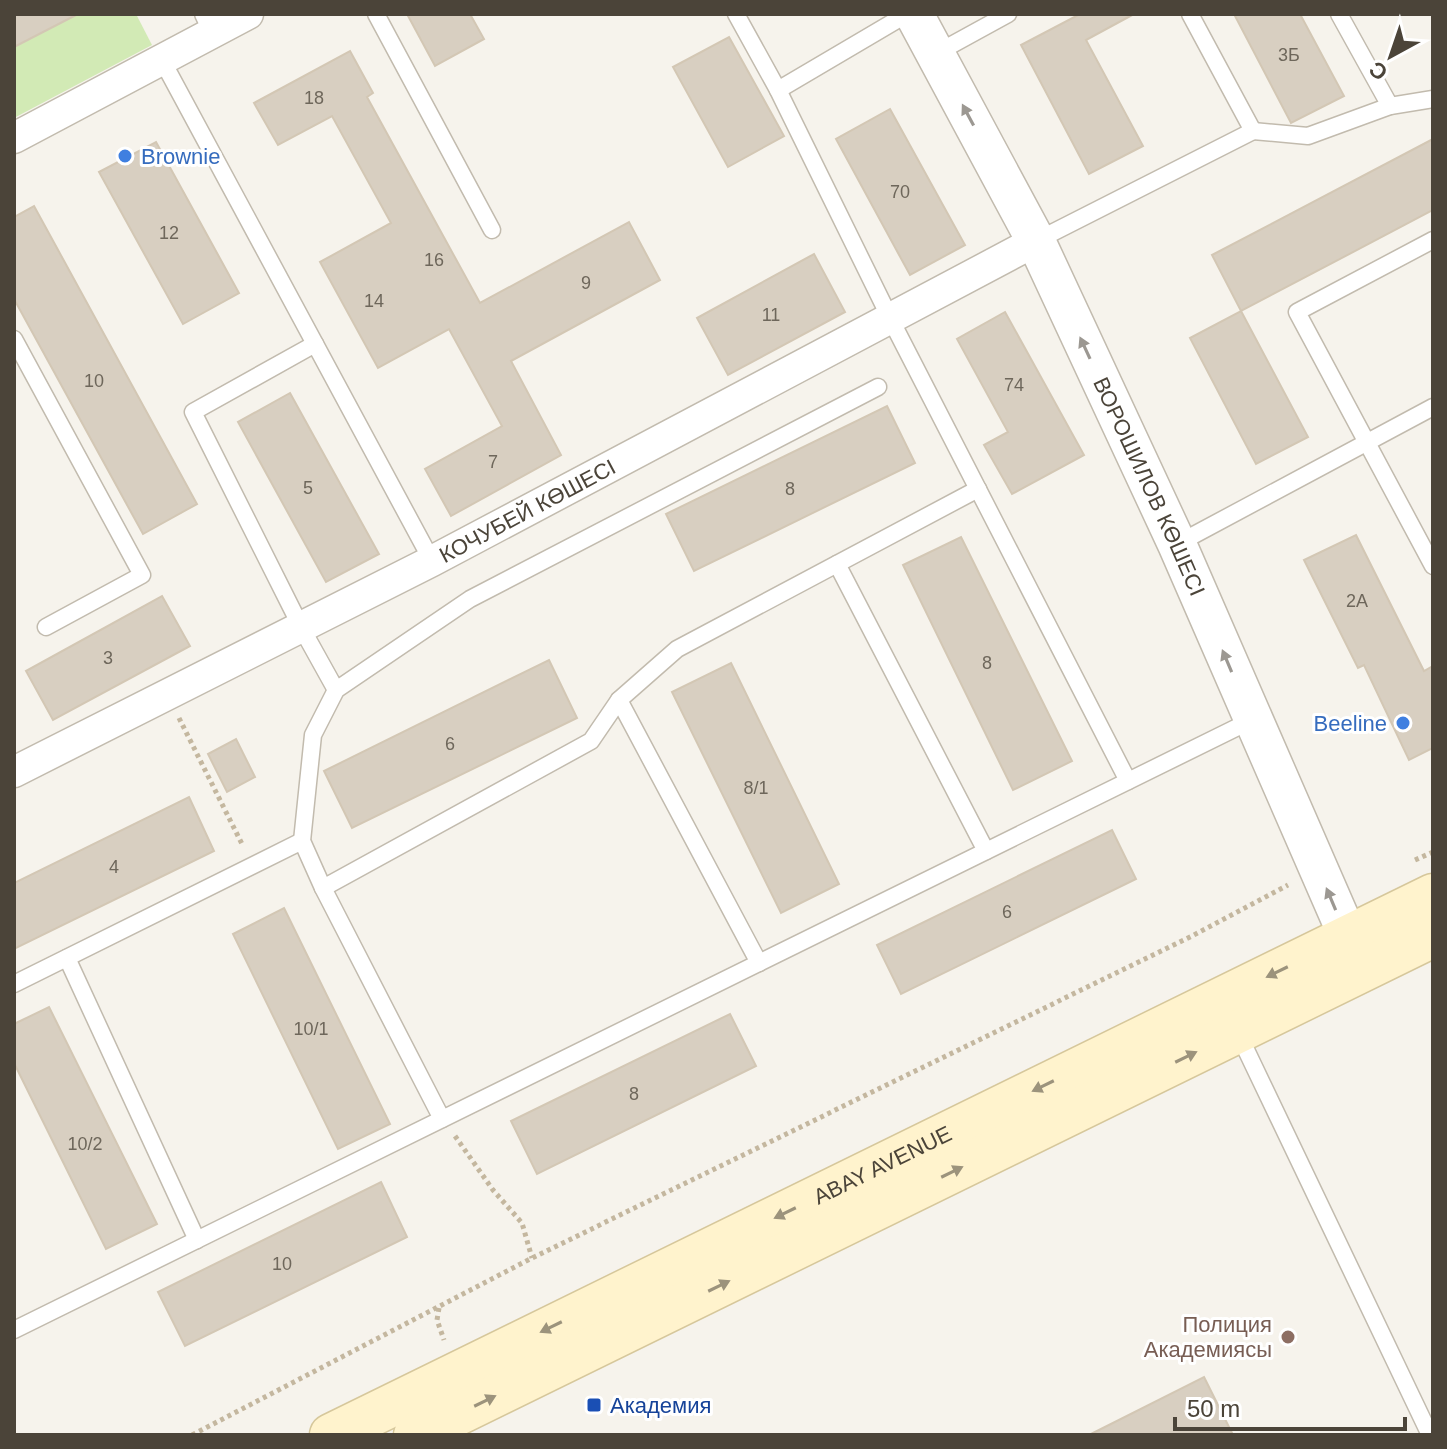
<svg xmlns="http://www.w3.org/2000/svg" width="1447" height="1449" viewBox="0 0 1447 1449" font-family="Arial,sans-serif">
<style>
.green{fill:#d2eab5}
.building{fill:#d8cfc1;stroke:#d3c7b4;stroke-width:2}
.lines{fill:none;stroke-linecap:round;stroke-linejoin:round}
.service-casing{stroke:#c2bbae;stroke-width:19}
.minor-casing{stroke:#c2bbae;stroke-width:33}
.tertiary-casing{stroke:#c2bbae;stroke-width:41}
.secondary-casing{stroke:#d6c79b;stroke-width:45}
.path{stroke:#c4b79f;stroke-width:5;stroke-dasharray:4 4;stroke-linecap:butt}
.service{stroke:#fff;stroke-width:16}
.minor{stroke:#fff;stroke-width:30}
.tertiary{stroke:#fff;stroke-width:38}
.secondary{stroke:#fff3cd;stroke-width:42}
.oneway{fill:#9c9892}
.oneway2{fill:#9c937c}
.shop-dot{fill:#3f7fe0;stroke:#fff;stroke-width:3}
.education-dot{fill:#8d6e63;stroke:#fff;stroke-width:3}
.transit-dot{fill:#1a4fb4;stroke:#fff;stroke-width:3}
.labels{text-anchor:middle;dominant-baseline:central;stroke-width:6;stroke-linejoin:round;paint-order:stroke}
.number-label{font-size:18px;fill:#6e675b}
.shop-label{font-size:22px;fill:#366cbe;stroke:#fff;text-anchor:start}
.street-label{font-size:22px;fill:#4b4439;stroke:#fff}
.education-label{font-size:22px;fill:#785e54;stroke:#fff;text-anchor:end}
.transit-label{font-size:22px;fill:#164399;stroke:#fff;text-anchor:start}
</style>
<rect width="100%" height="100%" fill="#f6f3ec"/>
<!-- green -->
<polygon class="green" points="14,14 136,14 152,45 14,118"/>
<!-- building -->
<g class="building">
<polygon points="14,14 78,14 14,47"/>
<polygon points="407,14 470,14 484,39 435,66"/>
<polygon points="1080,14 1134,14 1086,40 1143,146 1089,174 1021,45"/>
<polygon points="1234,14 1300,14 1344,96 1291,123"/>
<polygon points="729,37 784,136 728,167 673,67"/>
<polygon points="350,51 373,93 367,97 480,303 629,222 660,280 511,361 561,455 451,516 425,469 502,426 449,329 378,368 320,262 391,223 332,116 278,145 254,103"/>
<polygon points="890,109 965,245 910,275 836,139"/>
<polygon points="1433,139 1433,210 1241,311 1212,255"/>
<polygon points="156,142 239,293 183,324 99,172"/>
<polygon points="34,206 197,504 143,534 14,299 14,217"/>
<polygon points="814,254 845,312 728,375 697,318"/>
<polygon points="1241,311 1308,437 1256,464 1190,338"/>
<polygon points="1005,312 1084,455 1012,494 984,445 1008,432 957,339"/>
<polygon points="290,393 379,554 326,582 238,422"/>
<polygon points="887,406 915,463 694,571 666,514"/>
<polygon points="1356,535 1424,671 1433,666 1433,748 1409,760 1364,665 1358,668 1304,560"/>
<polygon points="961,537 1072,761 1013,790 903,565"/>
<polygon points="162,596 190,646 53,720 26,671"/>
<polygon points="549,660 577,718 352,828 324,771"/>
<polygon points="731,663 839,884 781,913 672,692"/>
<polygon points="236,739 255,777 227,792 208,754"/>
<polygon points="189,797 214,851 14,949 14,883"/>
<polygon points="1112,830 1136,879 901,994 877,945"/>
<polygon points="284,908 390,1124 338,1149 233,934"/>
<polygon points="49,1007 157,1224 106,1249 14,1063 14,1024"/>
<polygon points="730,1014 756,1066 537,1174 511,1121"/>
<polygon points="381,1182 407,1237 185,1346 158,1292"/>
<polygon points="1204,1377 1233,1435 1089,1435"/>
</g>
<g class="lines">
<!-- service casing -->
<g class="service-casing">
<g id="service">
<polyline points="203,14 212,33"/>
<polyline points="376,14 492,230"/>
<polyline points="736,14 778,90 907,14"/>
<polyline points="1339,14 1390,106"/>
<polyline points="935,54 1008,14"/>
<polyline points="162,60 432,561"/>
<polyline points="778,90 890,318 1128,781"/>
<polyline points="1253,131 1308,136 1390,106 1433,99"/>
<polyline points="1433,240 1297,312 1433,566"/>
<polyline points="1036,241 1253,131 1190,14"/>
<polyline points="14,339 142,575 46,627"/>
<polyline points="315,344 193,412 301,627 336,690"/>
<polyline points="1177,544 1433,407"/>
<polyline points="837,564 986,851"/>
<polyline points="619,700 759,963"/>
<polyline points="323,888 591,741 619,700 677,649 978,489"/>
<polyline points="67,958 197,1240"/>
<polyline points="14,984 302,841"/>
<polyline points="1238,1033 1430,1435"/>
<polyline points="442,1119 323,888 302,841 313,735 336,690 470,599 878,387"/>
<polyline points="14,1330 1252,720"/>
</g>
</g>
<!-- minor casing -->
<g class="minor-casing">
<g id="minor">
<polyline points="14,138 248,14"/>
<path id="s1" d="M14,772l418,-211 604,-320"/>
</g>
</g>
<!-- tertiary casing -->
<g class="tertiary-casing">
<g id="tertiary">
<path id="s2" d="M914,14l122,227 141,303 183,420"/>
</g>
</g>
<!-- secondary casing -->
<g class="secondary-casing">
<g id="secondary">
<path id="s3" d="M331,1435l1102,-540"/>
<polyline points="415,1435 1433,936"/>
</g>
</g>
<!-- path -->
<g class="path">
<polyline points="179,718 243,846"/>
<polyline points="1415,860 1433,852"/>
<polyline points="455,1136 493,1190 522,1223 532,1258"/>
<polyline points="439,1308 437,1320 444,1340"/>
<polyline points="192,1435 532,1258 1192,936 1288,885"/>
</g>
<!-- service -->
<use href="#service" class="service"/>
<!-- minor -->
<use href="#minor" class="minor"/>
<!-- tertiary -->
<use href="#tertiary" class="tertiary"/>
<!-- secondary -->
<use href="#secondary" class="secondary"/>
</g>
<!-- one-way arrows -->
<defs><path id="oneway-solid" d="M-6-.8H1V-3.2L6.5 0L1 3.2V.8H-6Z" transform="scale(2)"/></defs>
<g class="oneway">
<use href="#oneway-solid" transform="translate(968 115) rotate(-118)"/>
<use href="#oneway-solid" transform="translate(1085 348) rotate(-115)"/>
<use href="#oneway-solid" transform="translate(1227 661) rotate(-113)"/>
<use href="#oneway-solid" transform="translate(1331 899) rotate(-113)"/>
</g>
<g class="oneway2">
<use href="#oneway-solid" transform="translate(1277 972) rotate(154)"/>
<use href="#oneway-solid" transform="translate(1186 1057) rotate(-26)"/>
<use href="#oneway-solid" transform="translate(1043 1086) rotate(154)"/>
<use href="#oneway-solid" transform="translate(952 1172) rotate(-26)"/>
<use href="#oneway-solid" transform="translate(785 1213) rotate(154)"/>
<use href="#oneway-solid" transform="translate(719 1286) rotate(-26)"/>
<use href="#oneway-solid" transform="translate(551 1327) rotate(154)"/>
<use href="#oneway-solid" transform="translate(485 1401) rotate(-26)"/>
</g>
<!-- markers -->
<g class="shop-dot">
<circle cx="125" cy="156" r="8"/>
<circle cx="1403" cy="723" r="8"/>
</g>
<circle class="education-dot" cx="1288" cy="1337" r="8"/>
<rect class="transit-dot" x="586" y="1397" width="16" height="16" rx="4"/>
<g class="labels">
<!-- number labels -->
<g class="number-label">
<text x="1289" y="55">3Б</text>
<text x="314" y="98">18</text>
<text x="900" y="192">70</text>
<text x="169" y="233">12</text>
<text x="434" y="260">16</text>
<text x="586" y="283">9</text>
<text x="374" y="301">14</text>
<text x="771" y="315">11</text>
<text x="94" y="381">10</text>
<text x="1014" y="385">74</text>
<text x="493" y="462">7</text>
<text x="308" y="488">5</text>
<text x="790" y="489">8</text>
<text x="1357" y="601">2А</text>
<text x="108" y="658">3</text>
<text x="987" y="663">8</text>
<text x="450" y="744">6</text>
<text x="756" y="788">8/1</text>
<text x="114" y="867">4</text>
<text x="1007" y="912">6</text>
<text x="311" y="1029">10/1</text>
<text x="634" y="1094">8</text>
<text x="85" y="1144">10/2</text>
<text x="282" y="1264">10</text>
</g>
<!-- shop labels -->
<g class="shop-label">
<text x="141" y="156">Brownie</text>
<text x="1387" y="723" text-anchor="end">Beeline</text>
</g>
<!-- street labels -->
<g class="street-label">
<text stroke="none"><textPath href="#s2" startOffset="528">ВОРОШИЛОВ КӨШЕСІ</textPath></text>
<text stroke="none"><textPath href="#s1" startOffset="576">КОЧУБЕЙ КӨШЕСІ</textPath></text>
<text stroke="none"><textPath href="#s3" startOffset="614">ABAY AVENUE</textPath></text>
</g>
<!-- education labels -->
<g class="education-label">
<text x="1272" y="1324">Полиция<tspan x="1272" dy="25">Академиясы</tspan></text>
</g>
<!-- transit labels -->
<g class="transit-label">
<text x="610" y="1405">Академия</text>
</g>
</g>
<!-- border -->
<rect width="1447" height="1449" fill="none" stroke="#4b4439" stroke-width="32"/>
<!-- north arrow -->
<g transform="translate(1391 56) rotate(220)" stroke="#ffffff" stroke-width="6" paint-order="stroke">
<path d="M0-6L14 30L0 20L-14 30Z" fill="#4b4439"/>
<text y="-12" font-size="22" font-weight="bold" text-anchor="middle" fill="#4b4439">С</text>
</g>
<!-- scale -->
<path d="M1175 1417v12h230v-12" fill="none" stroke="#4b4439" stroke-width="4"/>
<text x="1187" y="1417" font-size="24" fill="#4b4439" stroke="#ffffff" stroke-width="6" paint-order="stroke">50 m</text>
</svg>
